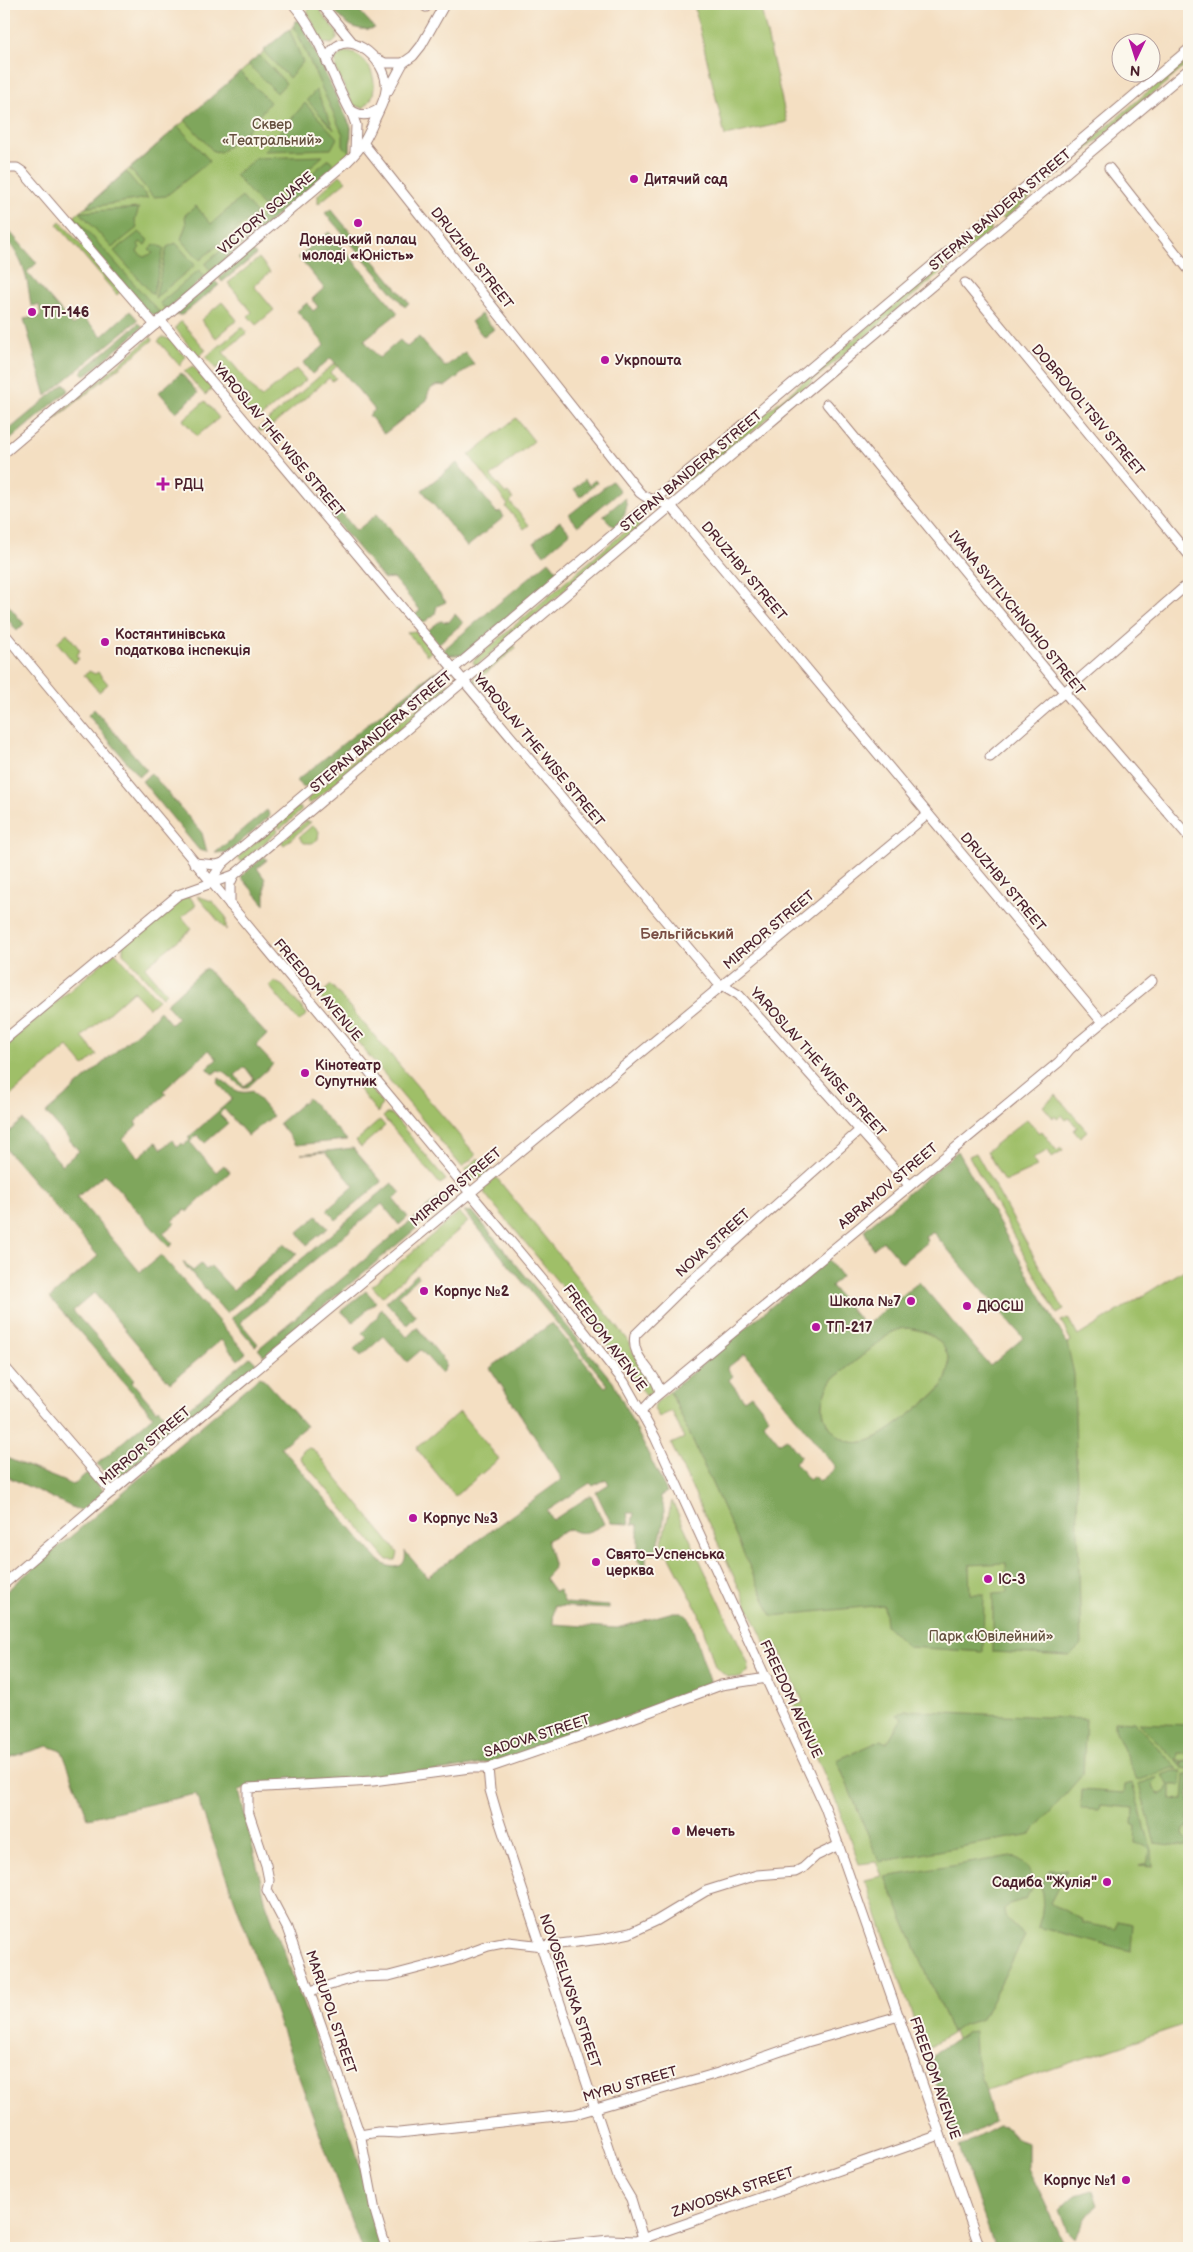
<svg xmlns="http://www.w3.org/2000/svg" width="1193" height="2252" viewBox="0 0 1193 2252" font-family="'Balsamiq Sans',sans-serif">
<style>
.green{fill:#9fbf67;stroke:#746f49}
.forest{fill:#7fa65c;stroke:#646244;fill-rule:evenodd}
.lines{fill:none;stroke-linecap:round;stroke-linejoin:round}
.street-casing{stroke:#9f7f76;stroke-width:11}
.street{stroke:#fff;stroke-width:9}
.poi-dot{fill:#b5179e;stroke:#fbf7ec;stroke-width:2}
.labels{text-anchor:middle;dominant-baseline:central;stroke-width:4;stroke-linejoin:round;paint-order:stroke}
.park-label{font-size:14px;fill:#644f3d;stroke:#fbf7ec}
.poi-label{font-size:14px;font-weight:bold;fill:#4a1f2b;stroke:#fbf7ec;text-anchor:start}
.street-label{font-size:14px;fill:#4a1f2b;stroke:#fbf7ec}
.neighbourhood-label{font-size:15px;font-weight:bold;fill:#794f45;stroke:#fbf7ec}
</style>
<rect width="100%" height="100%" fill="#fbf7ec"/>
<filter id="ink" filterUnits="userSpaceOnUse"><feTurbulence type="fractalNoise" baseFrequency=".02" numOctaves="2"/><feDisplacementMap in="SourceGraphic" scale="10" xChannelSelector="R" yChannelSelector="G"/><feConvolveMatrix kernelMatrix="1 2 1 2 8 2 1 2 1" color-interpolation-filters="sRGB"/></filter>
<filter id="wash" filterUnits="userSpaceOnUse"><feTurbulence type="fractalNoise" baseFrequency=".0096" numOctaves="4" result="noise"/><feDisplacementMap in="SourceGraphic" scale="20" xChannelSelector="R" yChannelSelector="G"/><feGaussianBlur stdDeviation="1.12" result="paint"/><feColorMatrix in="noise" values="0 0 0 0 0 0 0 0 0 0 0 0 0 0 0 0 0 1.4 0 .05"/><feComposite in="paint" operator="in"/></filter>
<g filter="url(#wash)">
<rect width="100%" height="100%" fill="#f4dfc2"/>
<!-- green -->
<g class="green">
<polygon points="315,4 337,33 337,39 332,44 323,43 307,11"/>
<polygon points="760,4 787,122 725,136 694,5"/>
<polygon points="295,21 300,21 351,127 350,153 161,314 153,315 69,221 294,26"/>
<path d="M345,52c27,0 40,41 18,56l-10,-3 -17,-35 -1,-12z"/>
<polygon points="1189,56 1189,63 1005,219 1001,218"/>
<polygon points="340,175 346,181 318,204 318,195"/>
<polygon points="60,221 121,291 117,295 57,224"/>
<polygon points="988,226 991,227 991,230 695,480 686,484 686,481 689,478"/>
<polygon points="259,258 270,272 254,286 274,310 256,325 248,316 252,312 228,283"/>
<polygon points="222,302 237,320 216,338 201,320"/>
<polygon points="181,321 206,350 198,357 175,328"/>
<polygon points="242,327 247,333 223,352 261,398 296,369 306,380 256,421 243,406 250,400 221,365 216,369 206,357"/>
<polygon points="151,337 153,340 13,453"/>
<polygon points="163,337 171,340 185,357 180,366 158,341"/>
<polygon points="335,363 337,366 330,373 336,378 332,381 329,378 267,430 260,431 258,429"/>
<polygon points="193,366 212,389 205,395 184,371"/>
<polygon points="205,401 219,418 197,436 183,420"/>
<polygon points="516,418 534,441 491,476 506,494 508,493 513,499 510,502 529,525 524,529 506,507 508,505 469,455"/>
<polygon points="636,522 640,523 640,526 477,665 474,664 473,661"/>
<polygon points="415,631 432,651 427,655 407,632"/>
<polygon points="67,633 80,650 77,656 79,659 74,663 57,642"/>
<polygon points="514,645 516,648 473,684 474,679"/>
<polygon points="89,671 95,674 98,672 108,684 99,692 84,675"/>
<polygon points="448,683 451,684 451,687 311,803 308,803 307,799"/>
<polygon points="297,807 301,808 301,811 280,829 277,824"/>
<polygon points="306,821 311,822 284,845 281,842"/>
<polygon points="313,825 319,831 318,839 312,843 304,843 299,837"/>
<polygon points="275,826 278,831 242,862 238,857"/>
<polygon points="189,896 196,905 182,917 192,929 145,967 166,993 162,997 123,953 123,945 182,898"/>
<polygon points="197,896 212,901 226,917 226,930"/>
<polygon points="115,952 158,1000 149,1008 133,991 82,1037 97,1055 84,1066 68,1047 4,1101 4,1047"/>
<polygon points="274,981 283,986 307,1014 299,1022 269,986"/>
<polygon points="331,985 476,1155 462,1167 319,996"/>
<polygon points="363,1079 382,1103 378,1113 355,1085"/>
<polygon points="1056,1095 1087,1131 1080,1137 1074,1130 1077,1127 1069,1118 1066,1120 1062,1115 1057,1119 1055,1116 1053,1118 1043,1106"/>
<polygon points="386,1114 392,1114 446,1180 440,1184 383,1117"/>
<polygon points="1027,1119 1039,1133 1042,1131 1057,1151 1061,1148 1063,1151 1052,1158 1048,1150 1033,1159 1037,1167 1004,1182 987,1151"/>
<polygon points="380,1120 385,1126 361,1147 356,1141"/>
<polygon points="976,1153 1064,1310 1057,1314 969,1156"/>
<polygon points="478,1158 490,1172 482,1178 472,1179 465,1170"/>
<path d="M496,1177l132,163c4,17 28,38 25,52l-6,5 -65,-86 -97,-117 -1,-5z"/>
<polygon points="459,1212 468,1222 382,1297 372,1286"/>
<polygon points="1189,1267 1189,2023 980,2093 943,2010 952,2033 930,2047 923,2046 865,1880 882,1876 876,1862 859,1864 836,1801 794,1706 803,1702 778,1647 769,1651 671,1444 684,1438 672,1411 659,1417 654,1409 656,1403 670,1391 746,1557 815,1514 1071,1341 1061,1321 1068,1318 1078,1336"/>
<path d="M903,1328c28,0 55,20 43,51 -6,14 -21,22 -32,32 -25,19 -60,53 -86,13 -10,-15 -4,-32 5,-45l59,-47z"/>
<polygon points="460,1412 499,1459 455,1496 416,1448"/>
<polygon points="308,1448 313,1449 398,1553 396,1560 387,1560 300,1458 303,1450"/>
<polygon points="672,1501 749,1665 748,1672 740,1678 727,1677 715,1667 698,1611 669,1555 659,1554"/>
</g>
<!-- forest -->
<g class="forest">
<path d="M328,4h29l-2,2 20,22c-23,6 -33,-9 -47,-24z"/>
<polygon points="295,21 300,21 351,127 350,153 343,146 343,135 294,26"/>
<polygon points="289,29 303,62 289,78 263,51"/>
<polygon points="259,55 286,83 277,93 248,64"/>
<polygon points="240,72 270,102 245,133 221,152 213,151 185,120"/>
<polygon points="316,90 334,130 307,100"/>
<polygon points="305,103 337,138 331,149 264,151"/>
<polygon points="178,126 210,161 166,196 153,197 130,169"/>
<polygon points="323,156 263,207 235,175 256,158"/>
<polygon points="329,159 335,166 211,271 205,264"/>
<polygon points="126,172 148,198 85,208"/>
<polygon points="242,197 256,213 200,260 181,239 186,225 185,215 196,206 211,224"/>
<polygon points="139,208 135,220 137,228 112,248 80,212"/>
<polygon points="331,209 409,303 405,307 325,213"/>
<polygon points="75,217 161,314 158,316 149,313 69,221"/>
<path d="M4,225l33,38 -10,9 46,53 10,-8 19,19 28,-25 8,9 -92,76 -22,-77 17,-3 -2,-11 -8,1c-4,-31 -7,-45 -27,-70z"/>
<polygon points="139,232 148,240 145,245 140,242 138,245 140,247 137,252 144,257 153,253 149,250 154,244 164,248 153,295 114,251"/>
<path d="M329,232l69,81 -34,27 15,18 21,-18 7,7 12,-10 26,30 20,-15 9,12 -28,22c-11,-3 -19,3 -19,14l-43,34 -15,-19 6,-5 -44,-52 -19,16 -9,-11 22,-18 -28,-34 10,-8 6,8 5,-4 -6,-8 12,-11 -26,-31z"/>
<polygon points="176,243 195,265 155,298 167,247"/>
<polygon points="252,250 256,255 222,282 219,278"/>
<polygon points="199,270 205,277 166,310 160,303"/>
<polygon points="215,281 219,285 182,315 175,315"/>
<polygon points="481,314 494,329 484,337 471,322"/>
<polygon points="139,323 143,327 85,376 81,372"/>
<polygon points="181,373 198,393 176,412 159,392"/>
<polygon points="64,384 69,390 4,445 4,434"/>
<polygon points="457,463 497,513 500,511 504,517 467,547 422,490"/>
<polygon points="585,479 589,485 595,480 597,483 580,497 574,489"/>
<polygon points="612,481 620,491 578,526 569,515"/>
<path d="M625,498c4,12 -2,21 -11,29l-11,-11z"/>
<polygon points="340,511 356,531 377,514 446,602 437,606 435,614 422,624 415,615 420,610 393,578 384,579 330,515"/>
<polygon points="560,521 570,533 544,555 534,542"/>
<polygon points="549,561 559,573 462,655 448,655 443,650"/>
<polygon points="4,600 24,624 17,631 4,614"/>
<polygon points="455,614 463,623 438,644 427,631 440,621 449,622"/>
<polygon points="435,671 438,675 304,788 296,781"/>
<polygon points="94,709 147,770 139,777 88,715"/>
<polygon points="151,773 202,833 207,852 199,850 142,781"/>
<polygon points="267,810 270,816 229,852 215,853"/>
<polygon points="264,856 267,860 257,868 265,879 265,905 241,877"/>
<path d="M206,968l61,67 -11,11 17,18 -25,23h-6l-18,-15 -6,-2 -5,4 -6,-6 10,-9 -8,-9 -46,41 3,3 -31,28 2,3 -15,14 17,18 17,-15 6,7 10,-9 6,7 4,-4 2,2 6,-5 -2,-2 44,-39 -14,-16 1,-5c12,7 17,18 33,13l21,25 -25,20 -24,-27 -5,5 9,9 -23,20 -8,-8 -7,7 26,30 8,-7 6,7 -43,40 -2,-2 -12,11 2,2 -12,10 10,11 -4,3 -64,-73 -28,23 63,75 21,-17 85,98 -8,7 -17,-20 -51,43 -76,-90 -21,18 61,68 -2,3 24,28 2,-2 10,11 -20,17v17l-34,30 -17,-19 56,-48 -103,-118 48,-42 -94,-109v-11l19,-16 39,45 17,-14 -33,-38 110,-97 3,-6 12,14 7,-6 -12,-14zM245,1067l9,12 -10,7 -9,-11z"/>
<polygon points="308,1098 347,1140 296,1145 279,1123"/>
<polygon points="353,1148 382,1182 336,1220 327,1210 354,1186 325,1152 301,1154"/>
<path d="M958,1151l109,192 7,31 7,271 -11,11 -77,-4v-58l14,-1 -1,-30 -37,2 1,29h14l-1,58 -75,-5 -22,-22 -2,-20 -112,11 -102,-225 158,-132 13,17 -10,10 34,40 54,-44 71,84 33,-28 -91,-107 -7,6 3,4 -26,22 -19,-22 -10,8 -9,-19zM903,1328c28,0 55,20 43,51 -6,14 -21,22 -32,32 -25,19 -60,53 -86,13 -10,-15 -4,-32 5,-45l59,-47zM745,1354l91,114 -17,14 -5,-6 -5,4 -14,-18 6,-5 -15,-19 -7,5 -16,-20 6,-6 -18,-22 -7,5 -15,-20 4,-4 -6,-8z"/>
<polygon points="392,1183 401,1193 393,1199 408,1217 399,1225 382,1204 240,1322 258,1344 255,1346 231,1318"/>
<polygon points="443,1194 449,1201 264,1356 258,1349"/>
<path d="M464,1211l9,1 140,170 54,110 -7,4c9,19 1,38 -5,58h-9v15l-8,-8v-36l-6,-1 2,-11h-7l2,11 -18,-1 -15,-31 13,-8 -3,-5 -13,7 -3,-3 -43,28 6,9 38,-25 13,29c-10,6 -22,13 -34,5l-23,11 7,28 -9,10 10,14 4,-2 6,13 44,3v3l-55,-3 -1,18 64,4 56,-16h9l7,6 22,66 -3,3 -197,71c-83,19 -177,23 -263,28l-9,5 27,112 86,235 31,110h-22l-165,-454 -108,24 -26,-67 -14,-5 -44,13v-166l255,-216 5,2 42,47 -25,21 98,114c12,9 29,9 26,-10l22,26 135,-98 -72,-111 62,-45 53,64 3,-2z"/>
<polygon points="317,1216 328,1228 307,1245 298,1232"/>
<polygon points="284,1244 297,1254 226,1313 183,1263 184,1262 193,1271 201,1264 206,1270 211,1266 233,1290"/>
<polygon points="417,1274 419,1277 398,1296 416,1316 407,1325 386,1302"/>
<polygon points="366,1291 376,1302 353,1322 341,1311"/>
<polygon points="381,1308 407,1337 417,1327 446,1363 444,1370 441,1373 421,1350 407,1362 384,1336 361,1356 354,1349 367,1338 362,1333 377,1317"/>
<polygon points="250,1357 256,1363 158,1445 157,1434"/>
<polygon points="4,1457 73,1485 87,1473 104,1492 80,1511 4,1475"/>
<polygon points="905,1710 1086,1719 1083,1774 1031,1834 879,1862 837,1760 882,1740 887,1743 902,1718 897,1715"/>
<polygon points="1115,1721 1134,1722 1178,1769 1172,1768 1137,1781 1115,1729"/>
<polygon points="1139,1723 1189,1725 1189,1769 1182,1768 1183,1761 1187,1762 1188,1754 1178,1753 1177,1761 1181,1761 1181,1766"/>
<path d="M1172,1771h10l-1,14h-10v14l12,1 2,-25h4v51l-5,4 -1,5 6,7v5l-34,-4 -16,-59 19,-7 -5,7 1,5 5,5c6,0 10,-4 9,-10l-6,-9z"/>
<polygon points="1132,1783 1152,1851 1153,1866 1139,1865 1147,1863 1150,1851 1145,1846 1135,1843 1136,1826 1133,1825 1134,1808 1100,1805 1099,1810 1081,1809 1082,1790 1124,1793 1125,1785"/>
<polygon points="1011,1856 1027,1866 1034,1882 1026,1899 1009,1904 1004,1909 1005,1917 1025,1936 982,2019 963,2025 952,2033 885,1877"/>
<path d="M1049,1870h18l-17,33 33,17v3l33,6 2,-8 15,3 -2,27 -93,-24c1,-5 4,-11 4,-17 3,-17 -6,-20 7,-40z"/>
<polygon points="974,2031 975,2053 994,2121 961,2140 959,2132 954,2133 929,2063 936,2052 968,2032"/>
<polygon points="998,2126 1006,2127 1018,2140 1028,2143 1028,2167 1061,2239 1070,2245 1066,2248 995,2248 959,2147"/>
<polygon points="1093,2190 1098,2205 1089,2213 1075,2239 1067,2231 1059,2210 1076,2195"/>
</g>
</g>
<g filter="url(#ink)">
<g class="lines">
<!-- street casing -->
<g class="street-casing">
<g id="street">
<path d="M293,4c28,32 39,74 59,110l4,11 -1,27"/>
<polyline points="321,4 353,43"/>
<polyline points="427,4 426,7 429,4"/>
<polyline points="377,59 385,63 403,63"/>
<polyline points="388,91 403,63 413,56 421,46 443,7"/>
<path d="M350,109c9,8 19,7 29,0"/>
<path d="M364,144l276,349c10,9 20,7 31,13l431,516"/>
<polyline points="4,168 17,168 23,172 155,325"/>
<polyline points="1109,168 1189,270"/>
<polyline points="965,283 1189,555"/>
<polyline points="160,320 717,982 739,995 909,1185"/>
<polyline points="827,404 1065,693 1189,837"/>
<path d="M4,453l344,-292c14,-13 20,-25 27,-42 4,-9 10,-19 11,-29 4,-32 -47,-71 -59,-28"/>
<polyline points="4,633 561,1302 624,1382 655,1437 825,1807 980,2248"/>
<polyline points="990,757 1189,583"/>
<polyline points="194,863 216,865 223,863"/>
<polyline points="210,882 223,863 1189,49"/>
<polyline points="230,905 230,884 234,875 1189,69"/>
<polyline points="4,1040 178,895 234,875"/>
<polyline points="4,1366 112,1492"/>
<path d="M660,1392c-4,-22 -30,-33 -25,-57l48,-47 177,-158"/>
<polyline points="642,1411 655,1397 1059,1062 1070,1049 1152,981"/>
<path d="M4,1584c303,-262 617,-512 924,-770"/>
<polyline points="488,1768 490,1790 497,1814 618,2177 631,2199 646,2248"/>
<polyline points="310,1991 357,1977 389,1976 450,1960 488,1946 508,1942 543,1946 601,1939 630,1933 656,1921 706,1891 757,1875 795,1872 803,1868 816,1856 839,1845"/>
<polyline points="360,2135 378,2132 399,2133 575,2114 718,2073 807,2042 899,2016"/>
<polyline points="386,2248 375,2211 361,2138 287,1928 267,1890 269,1880 266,1865 248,1811 248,1788 373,1781 470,1768 488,1768 622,1722 721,1685 767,1678"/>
<polyline points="530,2248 610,2240 636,2241 940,2135"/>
</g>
</g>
<!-- street -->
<use href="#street" class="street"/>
</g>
</g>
<!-- markers -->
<g class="poi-dot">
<circle cx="634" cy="179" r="5"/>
<circle cx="358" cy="223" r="5"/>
<circle cx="32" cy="312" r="5"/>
<circle cx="605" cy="360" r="5"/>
<path d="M160.5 476.5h5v5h5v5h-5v5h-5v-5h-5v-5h5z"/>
<circle cx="105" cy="642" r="5"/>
<circle cx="305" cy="1073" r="5"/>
<circle cx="424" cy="1291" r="5"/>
<circle cx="911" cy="1301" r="5"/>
<circle cx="967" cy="1306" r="5"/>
<circle cx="816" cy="1327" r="5"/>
<circle cx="413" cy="1518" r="5"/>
<circle cx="596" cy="1562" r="5"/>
<circle cx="988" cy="1579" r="5"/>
<circle cx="676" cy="1831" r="5"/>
<circle cx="1107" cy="1882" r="5"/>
<circle cx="1126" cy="2180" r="5"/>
</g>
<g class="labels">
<!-- park labels -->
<g class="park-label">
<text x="272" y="124">Сквер<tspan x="272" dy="16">«Театральний»</tspan></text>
<text x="991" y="1636">Парк «Ювілейний»</text>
</g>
<!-- poi labels -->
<g class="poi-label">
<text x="644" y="179">Дитячий сад</text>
<text x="358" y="239" text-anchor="middle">Донецький палац<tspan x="358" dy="16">молоді «Юність»</tspan></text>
<text x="42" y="312">ТП-146</text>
<text x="615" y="360">Укрпошта</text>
<text x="174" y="484">РДЦ</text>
<text x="115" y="634">Костянтинівська<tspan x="115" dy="16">податкова інспекція</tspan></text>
<text x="315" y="1065">Кінотеатр<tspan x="315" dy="16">Супутник</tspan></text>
<text x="434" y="1291">Корпус №2</text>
<text x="901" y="1301" text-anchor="end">Школа №7</text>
<text x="977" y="1306">ДЮСШ</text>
<text x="826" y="1327">ТП-217</text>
<text x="423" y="1518">Корпус №3</text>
<text x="606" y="1554">Свято–Успенська<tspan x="606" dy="16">церква</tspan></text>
<text x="998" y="1579">ІС-3</text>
<text x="686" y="1831">Мечеть</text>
<text x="1097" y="1882" text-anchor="end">Садиба "Жулія"</text>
<text x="1116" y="2180" text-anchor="end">Корпус №1</text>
</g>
<!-- street labels -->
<g class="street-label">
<text transform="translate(1000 210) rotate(-40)">STEPAN BANDERA STREET</text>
<text transform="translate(266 213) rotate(-40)">VICTORY SQUARE</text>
<text transform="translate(472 258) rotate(52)">DRUZHBY STREET</text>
<text transform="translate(1088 410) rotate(50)">DOBROVOL'TSIV STREET</text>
<text transform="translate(279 440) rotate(50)">YAROSLAV THE WISE STREET</text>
<text transform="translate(691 471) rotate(-40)">STEPAN BANDERA STREET</text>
<text transform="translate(744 571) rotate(50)">DRUZHBY STREET</text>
<text transform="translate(1017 613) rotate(51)">IVANA SVITLYCHNOHO STREET</text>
<text transform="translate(381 732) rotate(-40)">STEPAN BANDERA STREET</text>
<text transform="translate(539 750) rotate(50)">YAROSLAV THE WISE STREET</text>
<text transform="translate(1003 882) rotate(50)">DRUZHBY STREET</text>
<text transform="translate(769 930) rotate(-40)">MIRROR STREET</text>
<text transform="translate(318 990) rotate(50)">FREEDOM AVENUE</text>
<text transform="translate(818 1062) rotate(48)">YAROSLAV THE WISE STREET</text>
<text transform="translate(888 1186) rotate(-40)">ABRAMOV STREET</text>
<text transform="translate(456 1187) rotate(-40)">MIRROR STREET</text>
<text transform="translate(713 1243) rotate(-42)">NOVA STREET</text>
<text transform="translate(605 1338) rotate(53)">FREEDOM AVENUE</text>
<text transform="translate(145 1446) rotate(-40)">MIRROR STREET</text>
<text transform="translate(791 1699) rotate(65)">FREEDOM AVENUE</text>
<text transform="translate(537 1736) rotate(-18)">SADOVA STREET</text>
<text transform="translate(570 1991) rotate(71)">NOVOSELIVSKA STREET</text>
<text transform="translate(331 2012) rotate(71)">MARIUPOL STREET</text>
<text transform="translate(935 2078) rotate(71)">FREEDOM AVENUE</text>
<text transform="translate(630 2084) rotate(-16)">MYRU STREET</text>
<text transform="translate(733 2192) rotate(-19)">ZAVODSKA STREET</text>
</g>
<!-- neighbourhood labels -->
<g class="neighbourhood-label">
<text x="687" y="934">Бельгійський</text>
</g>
</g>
<!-- margin -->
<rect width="1193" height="2252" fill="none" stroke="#fbf7ec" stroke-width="20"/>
<!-- north arrow -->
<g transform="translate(1136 58) rotate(184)"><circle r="24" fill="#fbf7ec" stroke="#b4a19f"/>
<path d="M0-4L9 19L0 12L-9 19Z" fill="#b5179e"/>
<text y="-8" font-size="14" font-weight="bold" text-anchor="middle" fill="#4a1f2b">N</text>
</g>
</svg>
